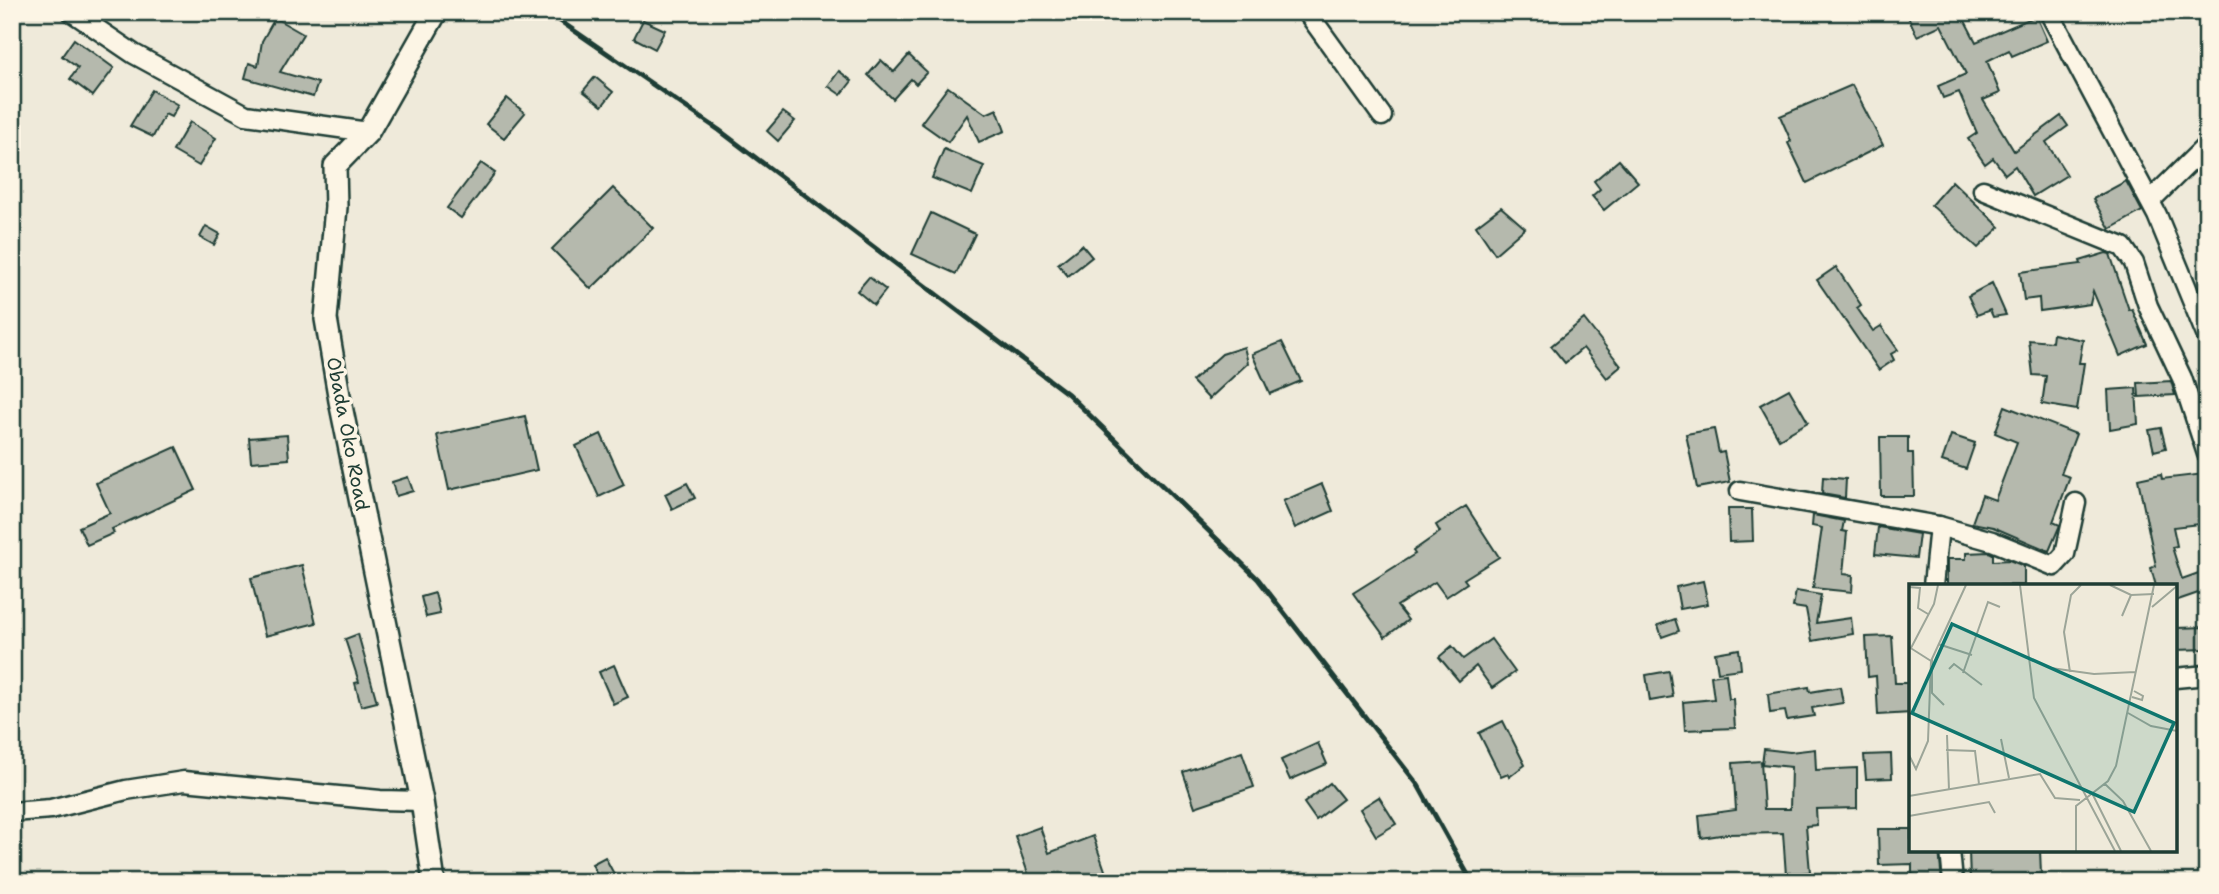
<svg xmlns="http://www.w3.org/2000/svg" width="2219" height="894" viewBox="0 0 2219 894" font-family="'Shantell Sans',sans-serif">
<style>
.building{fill:#b5b9ad;stroke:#1f3d34;stroke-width:2}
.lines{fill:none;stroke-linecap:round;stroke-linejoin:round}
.minor-casing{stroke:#1f3d34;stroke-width:23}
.major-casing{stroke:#1f3d34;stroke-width:26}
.minor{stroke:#fcf5e5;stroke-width:18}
.major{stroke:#fcf5e5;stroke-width:21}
.rail{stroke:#1f3d34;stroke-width:5}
.labels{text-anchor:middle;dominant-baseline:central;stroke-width:7;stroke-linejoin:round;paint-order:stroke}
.street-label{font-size:19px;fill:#1f3d34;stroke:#fcf5e5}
.inset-road{fill:none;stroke:#9ca598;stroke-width:2}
.view{fill:#0f766e;fill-opacity:0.15;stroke:#0f766e;stroke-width:3.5}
.inset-edge{fill:none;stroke:#1f3d34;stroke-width:3.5}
</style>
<rect width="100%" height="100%" fill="#efeada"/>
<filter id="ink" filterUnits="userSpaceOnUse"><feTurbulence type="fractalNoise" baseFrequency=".0143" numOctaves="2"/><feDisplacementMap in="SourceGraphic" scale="14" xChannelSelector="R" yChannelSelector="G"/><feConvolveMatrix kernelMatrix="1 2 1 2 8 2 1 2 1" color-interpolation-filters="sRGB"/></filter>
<g filter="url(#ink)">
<!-- building -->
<g class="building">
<polygon points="1906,12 1969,12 1962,15 1976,42 2036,16 2047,41 2012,56 2009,50 1987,61 2000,93 1983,100 2014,151 2061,116 2068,126 2046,142 2067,175 2033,196 2015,166 2005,174 1993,158 1985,164 1968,139 1977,133 1959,92 1943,98 1938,86 1966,74 1941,25 1917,36"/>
<polygon points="275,18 303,34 280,72 318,83 313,97 245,78 249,63 258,66 262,41"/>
<polygon points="643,20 665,30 655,49 634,38"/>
<polygon points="74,39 114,68 93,96 70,79 78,68 62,56"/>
<polygon points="909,55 927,72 916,84 911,79 893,99 868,75 881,60 894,72"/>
<polygon points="839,71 852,81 841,95 828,86"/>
<polygon points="595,77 613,92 602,106 583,91"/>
<polygon points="1852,85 1883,145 1807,183 1788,143 1791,141 1780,116"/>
<polygon points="948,87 986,114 997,109 1005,131 979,142 967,115 948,142 921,123"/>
<polygon points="152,90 178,105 171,117 165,114 153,137 130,126"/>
<polygon points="507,98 525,113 504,138 486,124"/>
<polygon points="783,112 795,121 778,141 767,131"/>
<polygon points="190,122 216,138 199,166 173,151"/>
<polygon points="944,149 984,166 972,194 932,178"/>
<polygon points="1619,160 1638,182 1604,210 1592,196 1600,189 1594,181"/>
<polygon points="481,163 495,173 461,218 447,208"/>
<polygon points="1952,181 2000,227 1978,248 1931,205"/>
<polygon points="2126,181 2142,211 2110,229 2093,199"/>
<polygon points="613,188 653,228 591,289 552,249"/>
<polygon points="1501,207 1525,228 1495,254 1476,226"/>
<polygon points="931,213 975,234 956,274 912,254"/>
<polygon points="206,226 220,234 214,245 200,237"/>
<polygon points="1082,245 1092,257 1068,276 1058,264"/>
<polygon points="2106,253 2110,254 2129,310 2132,309 2147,344 2120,356 2093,291 2090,304 2040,311 2039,298 2024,300 2020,272 2081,264 2080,261"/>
<polygon points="1836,267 1861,305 1857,308 1873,331 1881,326 1898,350 1891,354 1894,360 1879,370 1817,280"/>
<polygon points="869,277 886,290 874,305 857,291"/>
<polygon points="1992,283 2006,315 1993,317 1990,310 1977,315 1968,296"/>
<polygon points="1584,319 1621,366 1607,378 1583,348 1565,363 1551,346"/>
<polygon points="2053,334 2083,340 2079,363 2084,363 2077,410 2042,404 2046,376 2033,375 2029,340 2052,342"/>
<polygon points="1282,342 1301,381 1270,394 1252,354"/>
<polygon points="1244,347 1248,363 1209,399 1192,381 1222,354"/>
<polygon points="2171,381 2175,395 2139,397 2138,383"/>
<polygon points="2136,388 2138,424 2110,429 2108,390"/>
<polygon points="1789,389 1808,422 1779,439 1760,405"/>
<polygon points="2005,406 2076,434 2061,474 2070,477 2053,522 2060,525 2049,551 1993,527 1972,523 1982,495 1995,500 2017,442 1995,433"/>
<polygon points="525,416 537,470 449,490 437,435"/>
<polygon points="2161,428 2166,448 2154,451 2149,430"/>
<polygon points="1714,429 1719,453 1724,452 1730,482 1697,488 1686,434"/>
<polygon points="601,434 624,485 599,497 576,446"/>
<polygon points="287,435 289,459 251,462 249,438"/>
<polygon points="1951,435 1975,443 1966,469 1942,461"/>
<polygon points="1880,437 1908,437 1908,453 1913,453 1914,496 1881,496"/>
<polygon points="176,447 196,490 112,529 114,533 87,545 79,527 110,513 96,483"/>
<polygon points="2161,474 2162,479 2204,474 2207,498 2207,523 2173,527 2177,546 2172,547 2182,579 2207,570 2207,590 2175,601 2175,586 2156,586 2151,568 2156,566 2138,479"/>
<polygon points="408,477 413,491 396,496 392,482"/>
<polygon points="1823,477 1846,479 1845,498 1822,494"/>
<polygon points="687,483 695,498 672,509 665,494"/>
<polygon points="1322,484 1333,511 1295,528 1283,501"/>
<polygon points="1466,506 1499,557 1464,579 1467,583 1446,597 1435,582 1397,606 1408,620 1385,637 1353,593 1415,554 1413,551 1440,532 1436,525"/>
<polygon points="1728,509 1752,509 1753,541 1729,542"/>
<polygon points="1813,515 1844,521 1842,531 1847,532 1843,574 1853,575 1852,592 1813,588 1822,528 1812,526"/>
<polygon points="1878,527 1919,534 1916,558 1875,554"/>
<polygon points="1989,552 1993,554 1993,561 2009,560 2024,566 2024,585 1947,586 1947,559 1966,559 1966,553"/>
<polygon points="302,565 316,623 265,636 251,578"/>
<polygon points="1703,581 1708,604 1680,609 1676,587"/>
<polygon points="1796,591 1821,595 1816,623 1851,618 1853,634 1812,641 1806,609 1793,607"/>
<polygon points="435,593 440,614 426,617 421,597"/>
<polygon points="1675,619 1679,631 1662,637 1658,625"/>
<polygon points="2207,627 2207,649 2175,650 2175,628"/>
<polygon points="358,634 377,702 361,706 355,683 359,682 345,639"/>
<polygon points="1892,636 1895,683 1911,683 1911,713 1878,715 1876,676 1868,677 1866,637"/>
<polygon points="1491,639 1515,672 1492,688 1476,666 1459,681 1439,657 1452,646 1463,659"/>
<polygon points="1739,649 1741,669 1718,672 1715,653"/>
<polygon points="614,665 628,697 613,704 599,672"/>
<polygon points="1669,671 1673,697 1650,701 1646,675"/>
<polygon points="1726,674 1729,699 1733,699 1735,728 1685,730 1683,702 1714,699 1711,676"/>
<polygon points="1809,687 1810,692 1840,687 1843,703 1812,708 1814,716 1787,720 1785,711 1770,713 1768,694"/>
<polygon points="1503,721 1525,765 1509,777 1508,774 1501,777 1479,733"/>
<polygon points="1318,743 1327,764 1290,780 1281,760"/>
<polygon points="1764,749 1790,752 1815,749 1816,770 1857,768 1857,808 1816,809 1817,825 1806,826 1810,872 1786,875 1783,833 1727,834 1701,838 1699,815 1736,810 1733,763 1761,761 1764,809 1790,809 1791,767 1762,764"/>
<polygon points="1242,752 1254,787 1195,807 1183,772"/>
<polygon points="1891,754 1892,778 1866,779 1864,755"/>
<polygon points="1330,783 1343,799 1316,820 1304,803"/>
<polygon points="1379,797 1396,824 1376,836 1360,809"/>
<polygon points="1040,827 1049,853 1093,836 1109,882 1031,882 1015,836"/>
<polygon points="1878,829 1911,829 1911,850 1939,850 1942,882 1917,882 1918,876 1912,874 1912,864 1879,865"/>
<polygon points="1969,850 2040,850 2041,874 2002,876 2002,882 1970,882"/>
<polygon points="605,857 614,874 600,881 592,864"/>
</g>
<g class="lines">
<!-- minor casing -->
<g class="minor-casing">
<g id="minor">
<polyline points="72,12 134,54 246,115 368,132"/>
<polyline points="1307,12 1382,116"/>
<polyline points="2049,12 2157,215 2207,337"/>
<polyline points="1983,190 2123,247 2134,263 2148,306 2182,378 2207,454"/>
<polyline points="2150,201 2207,145"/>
<polyline points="1740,491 1939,526 1992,541 2054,566 2065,554 2076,503"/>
<polyline points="1933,586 1939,526"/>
<polyline points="2175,678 2207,675"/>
<polyline points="12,812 51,809 126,790 184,781 380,800 422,801"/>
<polyline points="1950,850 1953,882"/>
</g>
</g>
<!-- major casing -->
<g class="major-casing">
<polyline id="major" points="434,882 422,801 340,401 326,319 336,207 335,166 368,132 436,12"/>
</g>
<!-- minor -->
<use href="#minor" class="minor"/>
<!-- major -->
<use href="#major" class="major"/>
<!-- rail -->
<polyline class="rail" points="547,12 719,130 1068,394 1258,579 1418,785 1472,882"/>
</g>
</g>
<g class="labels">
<!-- street labels -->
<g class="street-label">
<text transform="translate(348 434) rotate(79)">Obada Oko Road</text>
</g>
</g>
<!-- overview -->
<g transform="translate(1909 584)">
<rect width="268" height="268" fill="#efeada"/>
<path class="inset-road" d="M111,1l14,113 81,153M201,1l21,10 23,-1M0,3l11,1 -2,20 10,6M243,23l25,-21M213,32l9,-21M29,60l34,11M0,63l22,14M2,64l23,-44 4,-19M23,75v34l12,12M142,84l43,6 41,-2M40,85l5,-5 28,21M161,88l-6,-40 7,-37 10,-10M54,89l25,-71 12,5M223,113l10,3 1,-4 -9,-5M219,129l23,13 26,5M38,151l2,55M92,155l8,39M37,166l29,1 4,33M0,171l7,14 12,-28 3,-80 35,-76M196,200l18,17 28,50M183,209l29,58M0,212l131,-22 15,24 25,2M0,232l80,-14 6,11M167,267v-45l32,-25 8,-15 38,-181"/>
<path class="view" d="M43,40l222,99 -40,89 -222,-99z"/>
<rect width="268" height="268" class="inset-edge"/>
</g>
<!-- margin -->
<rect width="2219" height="894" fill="none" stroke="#fcf5e5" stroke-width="42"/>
<rect x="21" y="21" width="2177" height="852" fill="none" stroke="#1f3d34" stroke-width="2.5" filter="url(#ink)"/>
</svg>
